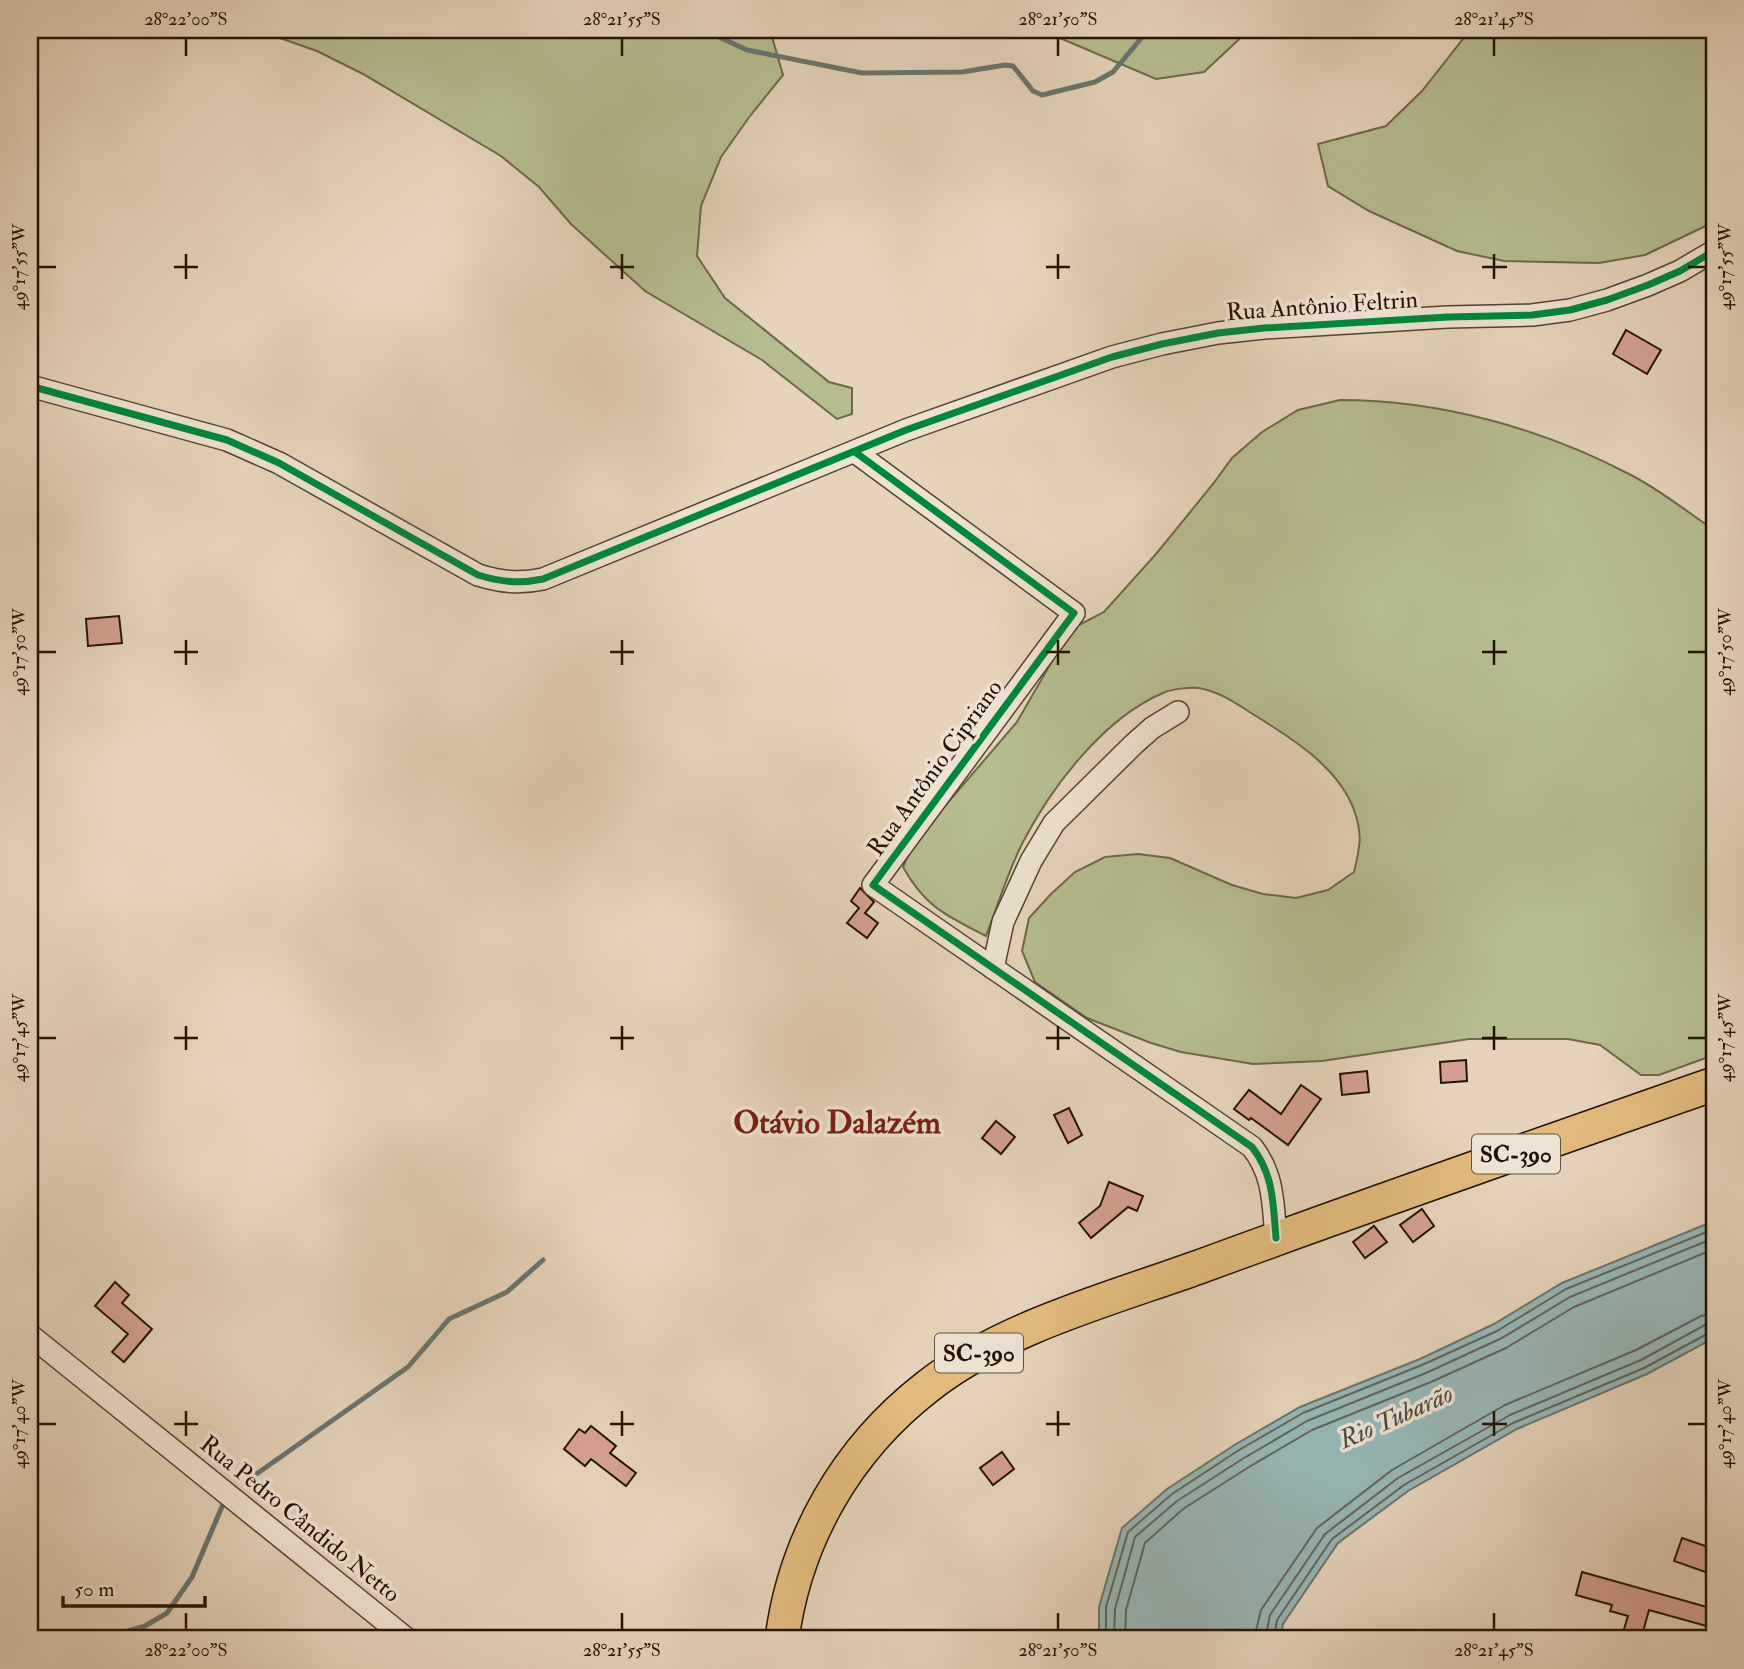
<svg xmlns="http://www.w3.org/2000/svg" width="1744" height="1669" viewBox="0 0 1744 1669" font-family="'IM FELL Double Pica',serif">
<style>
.green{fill:#b6bc90;stroke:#6d6849;stroke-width:2}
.water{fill:#97b7b6;stroke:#69756e;stroke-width:2}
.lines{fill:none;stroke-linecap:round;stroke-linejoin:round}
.shore{stroke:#5e655c;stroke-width:2}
.stream{stroke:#69756e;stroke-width:5}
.building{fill:#d5a091;stroke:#241302;stroke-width:2}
.minor-casing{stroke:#544330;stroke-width:24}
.primary-casing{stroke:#241302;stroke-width:36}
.minor{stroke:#eee2d3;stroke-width:21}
.primary{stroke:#e2ba7e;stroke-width:33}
.cycleway-casing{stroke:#eee2d3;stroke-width:11}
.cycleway{stroke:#00873e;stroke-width:7}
.ticks{fill:none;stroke:#241302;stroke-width:2.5}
.labels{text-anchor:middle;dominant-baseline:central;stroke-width:7;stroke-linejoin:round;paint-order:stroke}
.shield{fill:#eee2d3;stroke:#615141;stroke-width:2}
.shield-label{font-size:23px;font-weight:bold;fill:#241302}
.street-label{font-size:24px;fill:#241302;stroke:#eee2d3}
.water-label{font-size:26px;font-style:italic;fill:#4c4c41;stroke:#eee2d3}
.district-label{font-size:32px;font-weight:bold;fill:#7a1f14;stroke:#eee2d3}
.neatline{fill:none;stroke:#241302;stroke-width:2.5}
.ticks-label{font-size:18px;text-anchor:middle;fill:#241302}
</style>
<rect width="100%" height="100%" fill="#e5d3bb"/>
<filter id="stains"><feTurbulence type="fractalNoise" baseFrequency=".00286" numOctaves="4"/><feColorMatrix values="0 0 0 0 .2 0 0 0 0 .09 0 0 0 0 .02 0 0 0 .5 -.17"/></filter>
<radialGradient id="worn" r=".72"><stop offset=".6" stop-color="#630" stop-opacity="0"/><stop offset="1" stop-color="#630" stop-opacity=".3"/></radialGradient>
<!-- green -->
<g class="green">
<polygon points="257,30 770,30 783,75 750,116 721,157 701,206 697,256 725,298 829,382 852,388 852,414 837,419 762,360 645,291 571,224 539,187 501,156 363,74 317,51"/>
<polygon points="1041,30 1249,30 1204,72 1156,79"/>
<polygon points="1470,30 1714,30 1714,222 1645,255 1599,263 1504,261 1457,251 1369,211 1328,186 1318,144 1386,126 1422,91"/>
<path d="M1340,400c99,0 201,28 289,74 30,15 57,37 85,56v525l-55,20h-18l-41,-30 -32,-6h-99l-147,22 -69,3 -72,-12 -30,-9 -64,-25 -52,-36 -13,-31 7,-33 22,-24 24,-22 30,-15 33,-3 32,4 62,27 31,9 33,4 32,-8 26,-18c6,-25 9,-37 0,-62 -16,-43 -61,-71 -98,-94 -18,-11 -35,-24 -57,-28 -9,-1 -28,1 -36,5 -59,25 -111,93 -140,149 -15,29 -25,63 -37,94 -39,-20 -61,-29 -83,-69l11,-25 103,-120 38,-66 20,-29 29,-15 52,-58 57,-70 19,-26 30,-26 36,-22z"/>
</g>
<!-- water -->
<polygon class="water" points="1714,1221 1714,1338 1647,1374 1517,1429 1408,1491 1338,1543 1283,1624 1280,1639 1099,1639 1099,1607 1122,1528 1167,1489 1236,1444 1300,1407 1420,1359 1494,1324 1562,1283"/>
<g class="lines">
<!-- shore -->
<g class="shore">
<polyline points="1106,1639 1106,1607 1128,1532 1172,1494 1239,1450 1303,1413 1422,1365 1497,1331 1566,1289 1714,1229"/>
<polyline points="1114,1639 1115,1609 1135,1537 1177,1501 1244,1458 1307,1421 1426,1373 1502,1338 1570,1297 1714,1238"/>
<polyline points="1125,1639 1126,1610 1145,1543 1183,1509 1249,1467 1312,1430 1431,1382 1506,1348 1574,1307 1714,1249"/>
<polyline points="1254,1639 1261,1610 1317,1528 1392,1470 1505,1405 1636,1350 1701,1316 1714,1313"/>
<polyline points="1265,1639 1270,1615 1325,1534 1398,1478 1510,1415 1641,1360 1705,1325 1714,1324"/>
<polyline points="1274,1639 1277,1620 1332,1539 1404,1485 1513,1423 1644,1368 1709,1333 1714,1333"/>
</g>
<!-- stream -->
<g class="stream">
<polyline points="704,30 747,50 862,73 962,72 1005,65 1013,66 1033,91 1042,95 1095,82 1113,72 1148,30"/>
<polyline points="248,1480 408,1367 449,1319 507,1292 543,1260"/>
<polyline points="102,1639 145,1626 167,1613 192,1577 224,1502"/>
</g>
</g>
<!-- building -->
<g class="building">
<polygon points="1626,330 1661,350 1647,374 1613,354"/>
<polygon points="119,616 122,643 88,646 86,619"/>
<polygon points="860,888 874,902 865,913 878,923 867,938 847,923 859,908 851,901"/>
<polygon points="1466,1060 1467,1081 1441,1083 1440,1062"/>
<polygon points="1367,1071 1369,1092 1342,1095 1340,1074"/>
<polygon points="1301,1085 1321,1099 1288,1145 1251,1118 1249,1120 1234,1109 1249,1090 1281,1114"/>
<polygon points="1069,1108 1082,1135 1068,1143 1054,1115"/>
<polygon points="996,1121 1015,1137 1001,1154 982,1138"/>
<polygon points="1109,1182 1143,1196 1137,1211 1128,1207 1091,1238 1079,1223 1100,1206"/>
<polygon points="1422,1209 1434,1226 1413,1242 1400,1225"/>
<polygon points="1374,1226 1387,1242 1365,1258 1353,1242"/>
<polygon points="115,1282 129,1295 122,1303 152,1329 124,1362 112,1352 128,1334 95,1306"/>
<polygon points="591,1426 616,1446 610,1453 636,1473 626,1486 591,1459 585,1466 564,1449 579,1429 585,1433"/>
<polygon points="1002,1452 1014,1469 993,1485 980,1468"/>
<polygon points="1682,1538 1714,1549 1714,1575 1674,1561"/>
<polygon points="1582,1572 1714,1609 1710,1627 1649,1610 1641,1639 1621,1639 1628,1616 1610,1611 1612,1605 1576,1595"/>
</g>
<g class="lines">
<!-- minor casing -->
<g class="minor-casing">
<g id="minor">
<path d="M30,386l197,54 52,23 199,112c23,7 41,9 65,4l363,-149 206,-73 50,-13 56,-11 46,-5 184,-11 84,-2 38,-5 37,-10 41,-15 32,-14 34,-20"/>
<path d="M855,452l219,161 -201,272 379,262c22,28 21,57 24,91"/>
<polyline points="993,968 1003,922 1031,861 1054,823 1134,744 1152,728 1178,712"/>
<polyline points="30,1335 407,1639"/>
</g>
</g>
<!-- primary casing -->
<g class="primary-casing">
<path id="primary" d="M782,1639c13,-100 65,-190 145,-252 74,-59 183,-88 272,-120 171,-63 343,-123 515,-183"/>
</g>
<!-- minor -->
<use href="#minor" class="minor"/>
<!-- primary -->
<use href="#primary" class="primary"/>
<!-- cycleway casing -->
<g class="cycleway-casing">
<g id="cycleway">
<path d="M30,386l197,54 52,23 199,112c23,7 41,9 65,4l363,-149 206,-73 50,-13 56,-11 46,-5 184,-11 84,-2 38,-5 37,-10 41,-15 32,-14 34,-20"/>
<path d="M855,452l219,161 -201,272 379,262c22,28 21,57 24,91"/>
</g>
</g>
<!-- cycleway -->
<use href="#cycleway" class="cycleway"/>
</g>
<!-- ticks -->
<path class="ticks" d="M186,38v18M622,38v18M1058,38v18M1494,38v18M186,254v25M622,254v25M1058,254v25M1494,254v25M38,267h18M174,267h24M610,267h24M1046,267h24M1482,267h25M1688,267h18M186,640v25M622,640v25M1058,640v25M1494,640v25M38,652h18M174,652h24M610,652h24M1046,652h24M1482,652h25M1688,652h18M186,1026v24M622,1026v24M1058,1026v24M1494,1026v24M38,1038h18M174,1038h24M610,1038h24M1046,1038h24M1482,1038h25M1688,1038h18M186,1411v25M622,1411v25M1058,1411v25M1494,1411v25M38,1424h18M174,1424h24M610,1424h24M1046,1424h24M1482,1424h25M1688,1424h18M186,1613v17M622,1613v17M1058,1613v17M1494,1613v17"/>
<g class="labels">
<!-- shield labels -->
<g class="shield">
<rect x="1472" y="1134.5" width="88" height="39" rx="5"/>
<rect x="935" y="1333.5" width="88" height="39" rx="5"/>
</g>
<g class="shield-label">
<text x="1516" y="1154">SC-390</text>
<text x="979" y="1353">SC-390</text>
</g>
<!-- street labels -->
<g class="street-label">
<text transform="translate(1322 306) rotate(-4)">Rua Antônio Feltrin</text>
<text transform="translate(935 768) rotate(-54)">Rua Antônio Cipriano</text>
<text transform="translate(300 1519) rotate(39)">Rua Pedro Cândido Netto</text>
</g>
<!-- water labels -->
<g class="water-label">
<text transform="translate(1396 1417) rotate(-24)">Rio Tubarão</text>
</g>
<!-- district labels -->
<g class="district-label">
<text x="837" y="1123">Otávio Dalazém</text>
</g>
</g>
<!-- margin -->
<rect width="1744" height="1669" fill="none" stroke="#e5d3bb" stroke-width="77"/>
<!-- scale -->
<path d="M63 1596v10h142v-10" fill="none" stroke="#241302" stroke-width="3.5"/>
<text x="74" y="1596" font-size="21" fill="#241302" stroke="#eee2d3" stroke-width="5" paint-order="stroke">50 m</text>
<rect x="38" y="38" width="1668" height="1592" class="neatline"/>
<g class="ticks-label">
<text x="186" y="25">28°22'00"S</text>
<text x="622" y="25">28°21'55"S</text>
<text x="1058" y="25">28°21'50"S</text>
<text x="1494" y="25">28°21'45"S</text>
<text transform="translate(1725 267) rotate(-90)" y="6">49°17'55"W</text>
<text transform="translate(19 267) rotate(-90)" y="6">49°17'55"W</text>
<text transform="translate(1725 652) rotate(-90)" y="6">49°17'50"W</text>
<text transform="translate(19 652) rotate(-90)" y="6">49°17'50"W</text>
<text transform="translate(1725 1038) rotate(-90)" y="6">49°17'45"W</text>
<text transform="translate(19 1038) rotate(-90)" y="6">49°17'45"W</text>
<text transform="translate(19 1424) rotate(-90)" y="6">49°17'40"W</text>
<text transform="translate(1725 1424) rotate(-90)" y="6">49°17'40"W</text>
<text x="186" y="1656">28°22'00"S</text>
<text x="622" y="1656">28°21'55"S</text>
<text x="1058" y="1656">28°21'50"S</text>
<text x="1494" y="1656">28°21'45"S</text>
</g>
<rect width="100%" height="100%" filter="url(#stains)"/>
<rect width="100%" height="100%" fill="url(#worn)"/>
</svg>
